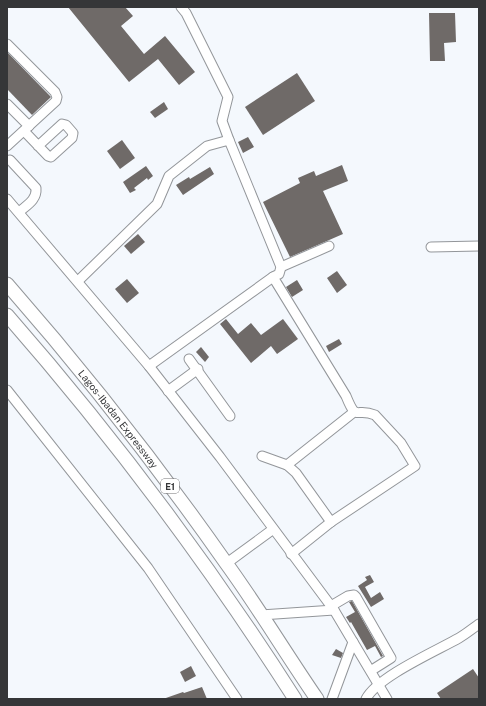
<svg xmlns="http://www.w3.org/2000/svg" width="486" height="706" viewBox="0 0 486 706" font-family="'Public Sans',sans-serif">
<style>
.building{fill:#6f6a68}
.lines{fill:none;stroke-linecap:round;stroke-linejoin:round}
.minor-casing{stroke:#93969a;stroke-width:11}
.highway-casing{stroke:#93969a;stroke-width:15}
.minor{stroke:#fff;stroke-width:9}
.highway{stroke:#fff;stroke-width:13}
.labels{text-anchor:middle;dominant-baseline:central;stroke-width:4;stroke-linejoin:round;paint-order:stroke}
.shield{fill:#fff;stroke:#727274;stroke-width:1}
.shield-label{font-size:9px;font-weight:bold;fill:#353638}
.street-label{font-size:10px;fill:#353638;stroke:#fff}
</style>
<rect width="100%" height="100%" fill="#f4f8fd"/>
<!-- building -->
<g class="building">
<polygon points="68,7 125,7 133,16 121,26 144,54 165,36 195,72 179,85 158,59 129,82"/>
<polygon points="429,13 455,13 456,42 444,43 445,61 430,61"/>
<polygon points="7,52 51,97 32,115 7,89"/>
<polygon points="297,73 315,101 263,135 245,107"/>
<polygon points="164,102 168,109 155,118 150,112"/>
<polygon points="248,137 254,147 243,153 238,142"/>
<polygon points="122,140 135,158 120,169 107,151"/>
<polygon points="342,165 348,181 323,191 343,234 290,257 263,202 300,183 298,178 314,171 316,176"/>
<polygon points="146,166 153,176 148,180 147,178 134,188 136,190 130,193 123,182"/>
<polygon points="210,167 214,174 183,195 176,185 189,177 190,179"/>
<polygon points="138,234 145,242 131,254 124,246"/>
<polygon points="337,271 347,285 337,293 327,278"/>
<polygon points="127,279 139,293 127,303 115,289"/>
<polygon points="297,280 303,290 292,297 286,287"/>
<polygon points="226,319 238,334 251,323 261,335 283,319 298,339 277,354 271,346 251,363 220,324"/>
<polygon points="339,339 342,344 329,352 326,346"/>
<polygon points="201,347 209,357 205,362 196,352"/>
<polygon points="370,575 374,582 365,587 371,598 380,592 384,599 371,607 358,586 367,580 365,577"/>
<polygon points="352,601 383,656 381,657 375,646 367,650 351,622 350,623 346,617 355,612 349,602"/>
<polygon points="336,649 343,653 341,658 332,655"/>
<polygon points="191,666 196,676 185,682 180,672"/>
<polygon points="473,669 479,678 479,699 441,699 437,693"/>
<polygon points="202,687 207,699 163,699 183,692 184,693"/>
</g>
<g class="lines">
<!-- minor casing -->
<g class="minor-casing">
<g id="minor">
<polyline points="181,7 186,13 228,97 222,121 229,140"/>
<polyline points="7,44 55,92 57,97 56,101 7,146"/>
<polyline points="7,104 29,126"/>
<polyline points="24,131 48,156 51,157 72,138 73,133 66,125 62,124 38,146"/>
<path d="M10,160l26,28c1,12 -9,17 -17,24"/>
<polyline points="7,199 149,366 220,457 334,610 387,699"/>
<polyline points="431,247 479,246"/>
<polyline points="281,267 329,246"/>
<path d="M78,281l79,-77 12,-28 38,-30 22,-6 52,127 -2,7 -6,3 73,119c11,27 9,11 29,19l26,28 14,23 -84,56 -40,32"/>
<polyline points="189,359 230,416"/>
<polyline points="149,366 273,277"/>
<polyline points="7,390 148,568 237,699"/>
<polyline points="168,391 198,369"/>
<polyline points="262,456 287,465 296,473 331,522"/>
<polyline points="287,465 354,412"/>
<polyline points="227,563 272,530"/>
<polyline points="331,606 348,596 354,595 356,597 391,658 372,670"/>
<polyline points="261,615 334,610"/>
<polyline points="332,699 353,642"/>
<path d="M366,699c11,-22 70,-48 93,-61 7,-4 13,-9 20,-14"/>
</g>
</g>
<!-- highway casing -->
<g class="highway-casing">
<g id="highway">
<path id="s1" d="M7,284c78,89 151,182 219,279 32,44 60,91 91,136"/>
<path d="M7,315c106,121 201,248 288,384"/>
</g>
</g>
<!-- minor -->
<use href="#minor" class="minor"/>
<!-- highway -->
<use href="#highway" class="highway"/>
</g>
<g class="labels">
<!-- shield labels -->
<rect class="shield" x="161" y="479" width="18" height="14" rx="3"/>
<g class="shield-label">
<text x="170" y="486">E1</text>
</g>
<!-- street labels -->
<g class="street-label">
<text stroke="none"><textPath href="#s1" startOffset="175">Lagos-Ibadan Expressway</textPath></text>
</g>
</g>
<!-- border -->
<rect width="486" height="706" fill="none" stroke="#353638" stroke-width="16"/>
</svg>
